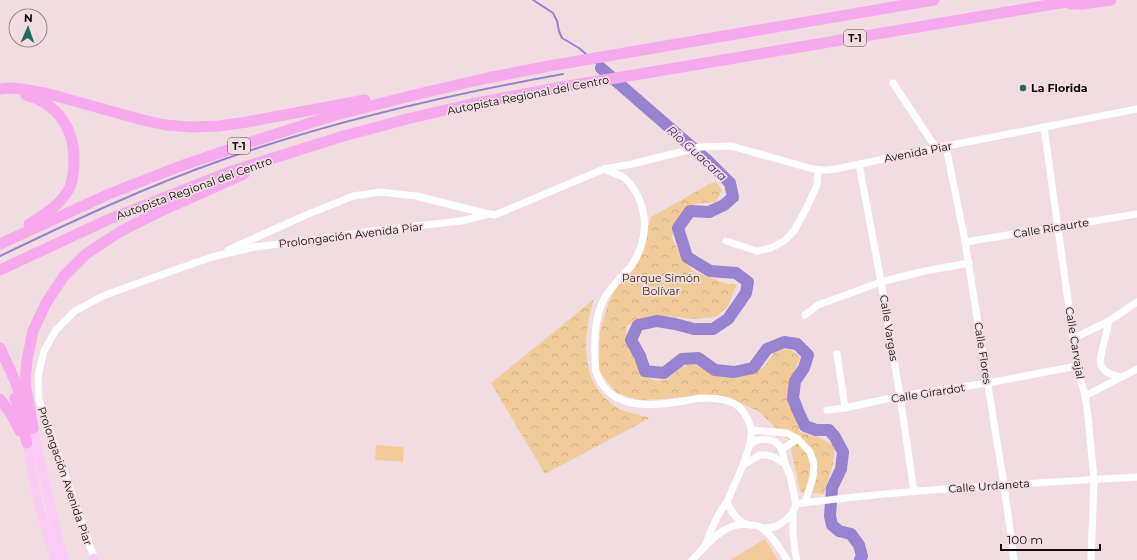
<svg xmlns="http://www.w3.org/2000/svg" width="1137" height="560" viewBox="0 0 1137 560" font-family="Montserrat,sans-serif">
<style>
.grass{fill:#f1cc9a}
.park{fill:url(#park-crowns)}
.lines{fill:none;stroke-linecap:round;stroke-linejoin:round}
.stream{stroke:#9783cf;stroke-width:2}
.river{stroke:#9783cf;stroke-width:12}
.minor{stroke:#fff;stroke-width:7}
.major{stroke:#facbf5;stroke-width:9}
.highway{stroke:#f7a9ee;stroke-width:11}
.poi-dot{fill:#23695c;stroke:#f1dde1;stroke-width:1.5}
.labels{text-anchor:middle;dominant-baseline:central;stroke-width:3.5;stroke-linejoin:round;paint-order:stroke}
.shield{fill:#f1dde1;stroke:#54494b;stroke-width:1}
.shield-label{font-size:10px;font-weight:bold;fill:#100a0b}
.poi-label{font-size:11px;font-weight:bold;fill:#100a0b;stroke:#f1dde1;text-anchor:start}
.street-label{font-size:11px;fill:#100a0b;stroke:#f1dde1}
.park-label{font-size:11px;fill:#412b09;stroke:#f1dde1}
.water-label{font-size:12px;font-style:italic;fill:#421f79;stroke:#f1dde1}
</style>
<defs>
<pattern id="park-crowns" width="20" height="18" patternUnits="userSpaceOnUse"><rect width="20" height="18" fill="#f1cc9a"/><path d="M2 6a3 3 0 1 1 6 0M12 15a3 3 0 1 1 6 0" fill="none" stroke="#ceae83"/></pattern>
</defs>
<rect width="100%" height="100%" fill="#f1dde1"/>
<!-- grass -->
<g class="grass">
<polygon points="376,445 404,447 403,462 375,460"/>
<polygon points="765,539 778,560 730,560"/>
</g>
<!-- park -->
<g class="park">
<polygon points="715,181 722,190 716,202 695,204 676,219 672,238 683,260 694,272 727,284 737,284 728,306 716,317 693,319 666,316 646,318 626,326 627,338 640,372 655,381 668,379 681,367 692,364 722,376 736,378 764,367 777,349 791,350 800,357 791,381 788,397 800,432 818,437 835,446 833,464 824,494 800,492 789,440 758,411 727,397 693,396 664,399 639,400 617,393 597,369 600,331 608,304 616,287 636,264 651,217"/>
<path d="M594,299c-8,25 -12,57 -1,82 4,10 15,21 25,27 10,5 22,7 32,10l-105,56 -54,-91z"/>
</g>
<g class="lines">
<!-- stream -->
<g class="stream">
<polyline points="533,0 553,13 557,21 559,31 562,38 579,48 588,56"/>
<polyline points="596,63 601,68"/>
<path d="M0,256c73,-35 145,-69 222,-96 111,-39 225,-65 341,-86"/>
</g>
<!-- river -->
<polyline class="river" points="601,68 709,162 730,183 733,197 724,205 709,212 690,211 678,228 687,257 710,271 736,273 748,282 746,293 728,319 713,329 694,329 675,324 657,321 638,325 631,340 640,356 645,371 664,373 682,359 698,358 715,370 734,372 753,368 767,349 784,342 797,344 808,355 804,368 795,381 793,398 798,411 805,426 816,430 829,430 835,437 843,452 841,469 832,488 830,516 832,525 839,531 851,534 859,545 862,556 860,560"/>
<!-- minor -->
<g class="minor">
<polyline points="893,83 936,148"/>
<polyline points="1044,127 1077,366 1085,396 1088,416 1094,480 1091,560"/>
<polyline points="946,147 964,236 1004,485 1014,560"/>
<polyline points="859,164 881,282 900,396 914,492"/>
<path d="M604,169c6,3 13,5 19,8 7,4 11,12 15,19 1,3 3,7 4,11 6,19 1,42 -10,58 -9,11 -24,24 -30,38 -7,17 -8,34 -7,53 0,5 0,10 1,15 11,37 50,36 81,31 8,-1 16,-3 24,-4 18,0 38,1 46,20 3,6 5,12 4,18 0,9 -5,19 -8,29"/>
<polyline points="726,241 757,251 771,248 784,241 794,231 807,207 817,185 818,170"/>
<polyline points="965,242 1137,214"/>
<polyline points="228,250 306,215 353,196 381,192 416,196 488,214"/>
<polyline points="805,315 818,305 881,282 925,271 969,263"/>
<path d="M1109,321l-9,39c1,12 11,15 21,17"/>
<polyline points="1074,338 1109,321 1137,302"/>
<polyline points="837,354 845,408"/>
<polyline points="1085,396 1137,369"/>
<polyline points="827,410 845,408 900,396 988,383 1077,366"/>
<polyline points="751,430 787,433 798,439 810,452 814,464 813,477 805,503"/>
<path d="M750,445c7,-8 25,-8 31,3 2,5 3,11 4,16"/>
<polyline points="782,449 798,439"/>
<path d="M727,502c4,10 9,18 19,22"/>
<path d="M796,504c113,-15 227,-20 341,-27"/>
<path d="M762,528c15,1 21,-5 31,-15"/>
<path d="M704,547c7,-14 12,-33 23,-45l16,-37 12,-7 4,-3h6l7,1 13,8 5,11 4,19 2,10 -3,9v20l2,19 2,8"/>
<polyline points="95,560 39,400 38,376 44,351 56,330 75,311 103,296 152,278 212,257 255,247 320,239 372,231 461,221 490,214 495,215 604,169 632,164 700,147 731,146 813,169 824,170 836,169 936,148 1137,109"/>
<path d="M692,560c15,-15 33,-40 58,-35 4,0 9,1 12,3 11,8 18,21 25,32"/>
</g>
<!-- major -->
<g class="major">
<polyline points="33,428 59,543 65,560"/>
<polyline points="27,443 38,503 55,560"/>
<polyline points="94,560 94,558"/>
</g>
<!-- highway -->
<g class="highway">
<polyline points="1071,4 1082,4 1111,0"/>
<polyline points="0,89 10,88 22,89 49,94 139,119 165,125 191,127 219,126 247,122 365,100"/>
<path d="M26,95c32,9 48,33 48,65 0,8 -1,19 -4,27 -8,17 -26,28 -41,37"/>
<polyline points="0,244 109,194 178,167 251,142 332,116 410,96 487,78 549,66 934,0"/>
<polyline points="0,270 107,220 229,172 340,137 407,119 471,104 556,88 652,72 1078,0"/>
<polyline points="0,348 15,381 24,405"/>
<polyline points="15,398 19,409 27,443"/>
<polyline points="0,399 11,414 20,431"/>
<polyline points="33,428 25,382 27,360 33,331 46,303 64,276 86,254 121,231 159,212 244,174"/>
</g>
</g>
<!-- markers -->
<circle class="poi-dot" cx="1023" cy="88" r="4"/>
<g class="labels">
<!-- shield labels -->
<g class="shield">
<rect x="844" y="30" width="22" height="16" rx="3"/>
<rect x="228" y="138" width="22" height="16" rx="3"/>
</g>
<g class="shield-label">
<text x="855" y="38">T-1</text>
<text x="239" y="146">T-1</text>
</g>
<!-- poi labels -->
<g class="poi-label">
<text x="1031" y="88">La Florida</text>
</g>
<!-- street labels -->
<g class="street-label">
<text transform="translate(528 95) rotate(-11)">Autopista Regional del Centro</text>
<text transform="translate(918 152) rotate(-11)">Avenida Piar</text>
<text transform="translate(194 188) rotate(-20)">Autopista Regional del Centro</text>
<text transform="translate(1051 228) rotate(-9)">Calle Ricaurte</text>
<text transform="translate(351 235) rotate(-7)">Prolongación Avenida Piar</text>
<text transform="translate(889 328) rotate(81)">Calle Vargas</text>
<text transform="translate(1075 343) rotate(81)">Calle Carvajal</text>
<text transform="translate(983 353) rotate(81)">Calle Flores</text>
<text transform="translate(928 393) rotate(-9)">Calle Girardot</text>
<text transform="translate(65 476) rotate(71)">Prolongación Avenida Piar</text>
<text transform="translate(989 486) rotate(-4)">Calle Urdaneta</text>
</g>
<!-- park labels -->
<g class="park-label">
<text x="661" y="278">Parque Simón<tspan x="661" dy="13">Bolívar</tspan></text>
</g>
<!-- water labels -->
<g class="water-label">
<text transform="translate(697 153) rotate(42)">Río Guacara</text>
</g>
</g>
<!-- north arrow -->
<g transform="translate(28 28) rotate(2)"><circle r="19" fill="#f1dde1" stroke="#97898b"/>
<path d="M0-3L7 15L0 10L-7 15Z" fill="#23695c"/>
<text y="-6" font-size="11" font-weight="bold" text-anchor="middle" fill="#100a0b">N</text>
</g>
<!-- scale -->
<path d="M1001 544v6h99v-6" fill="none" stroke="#100a0b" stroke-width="2"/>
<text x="1007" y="544" font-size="12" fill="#100a0b" stroke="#f1dde1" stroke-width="3" paint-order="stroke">100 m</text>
</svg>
